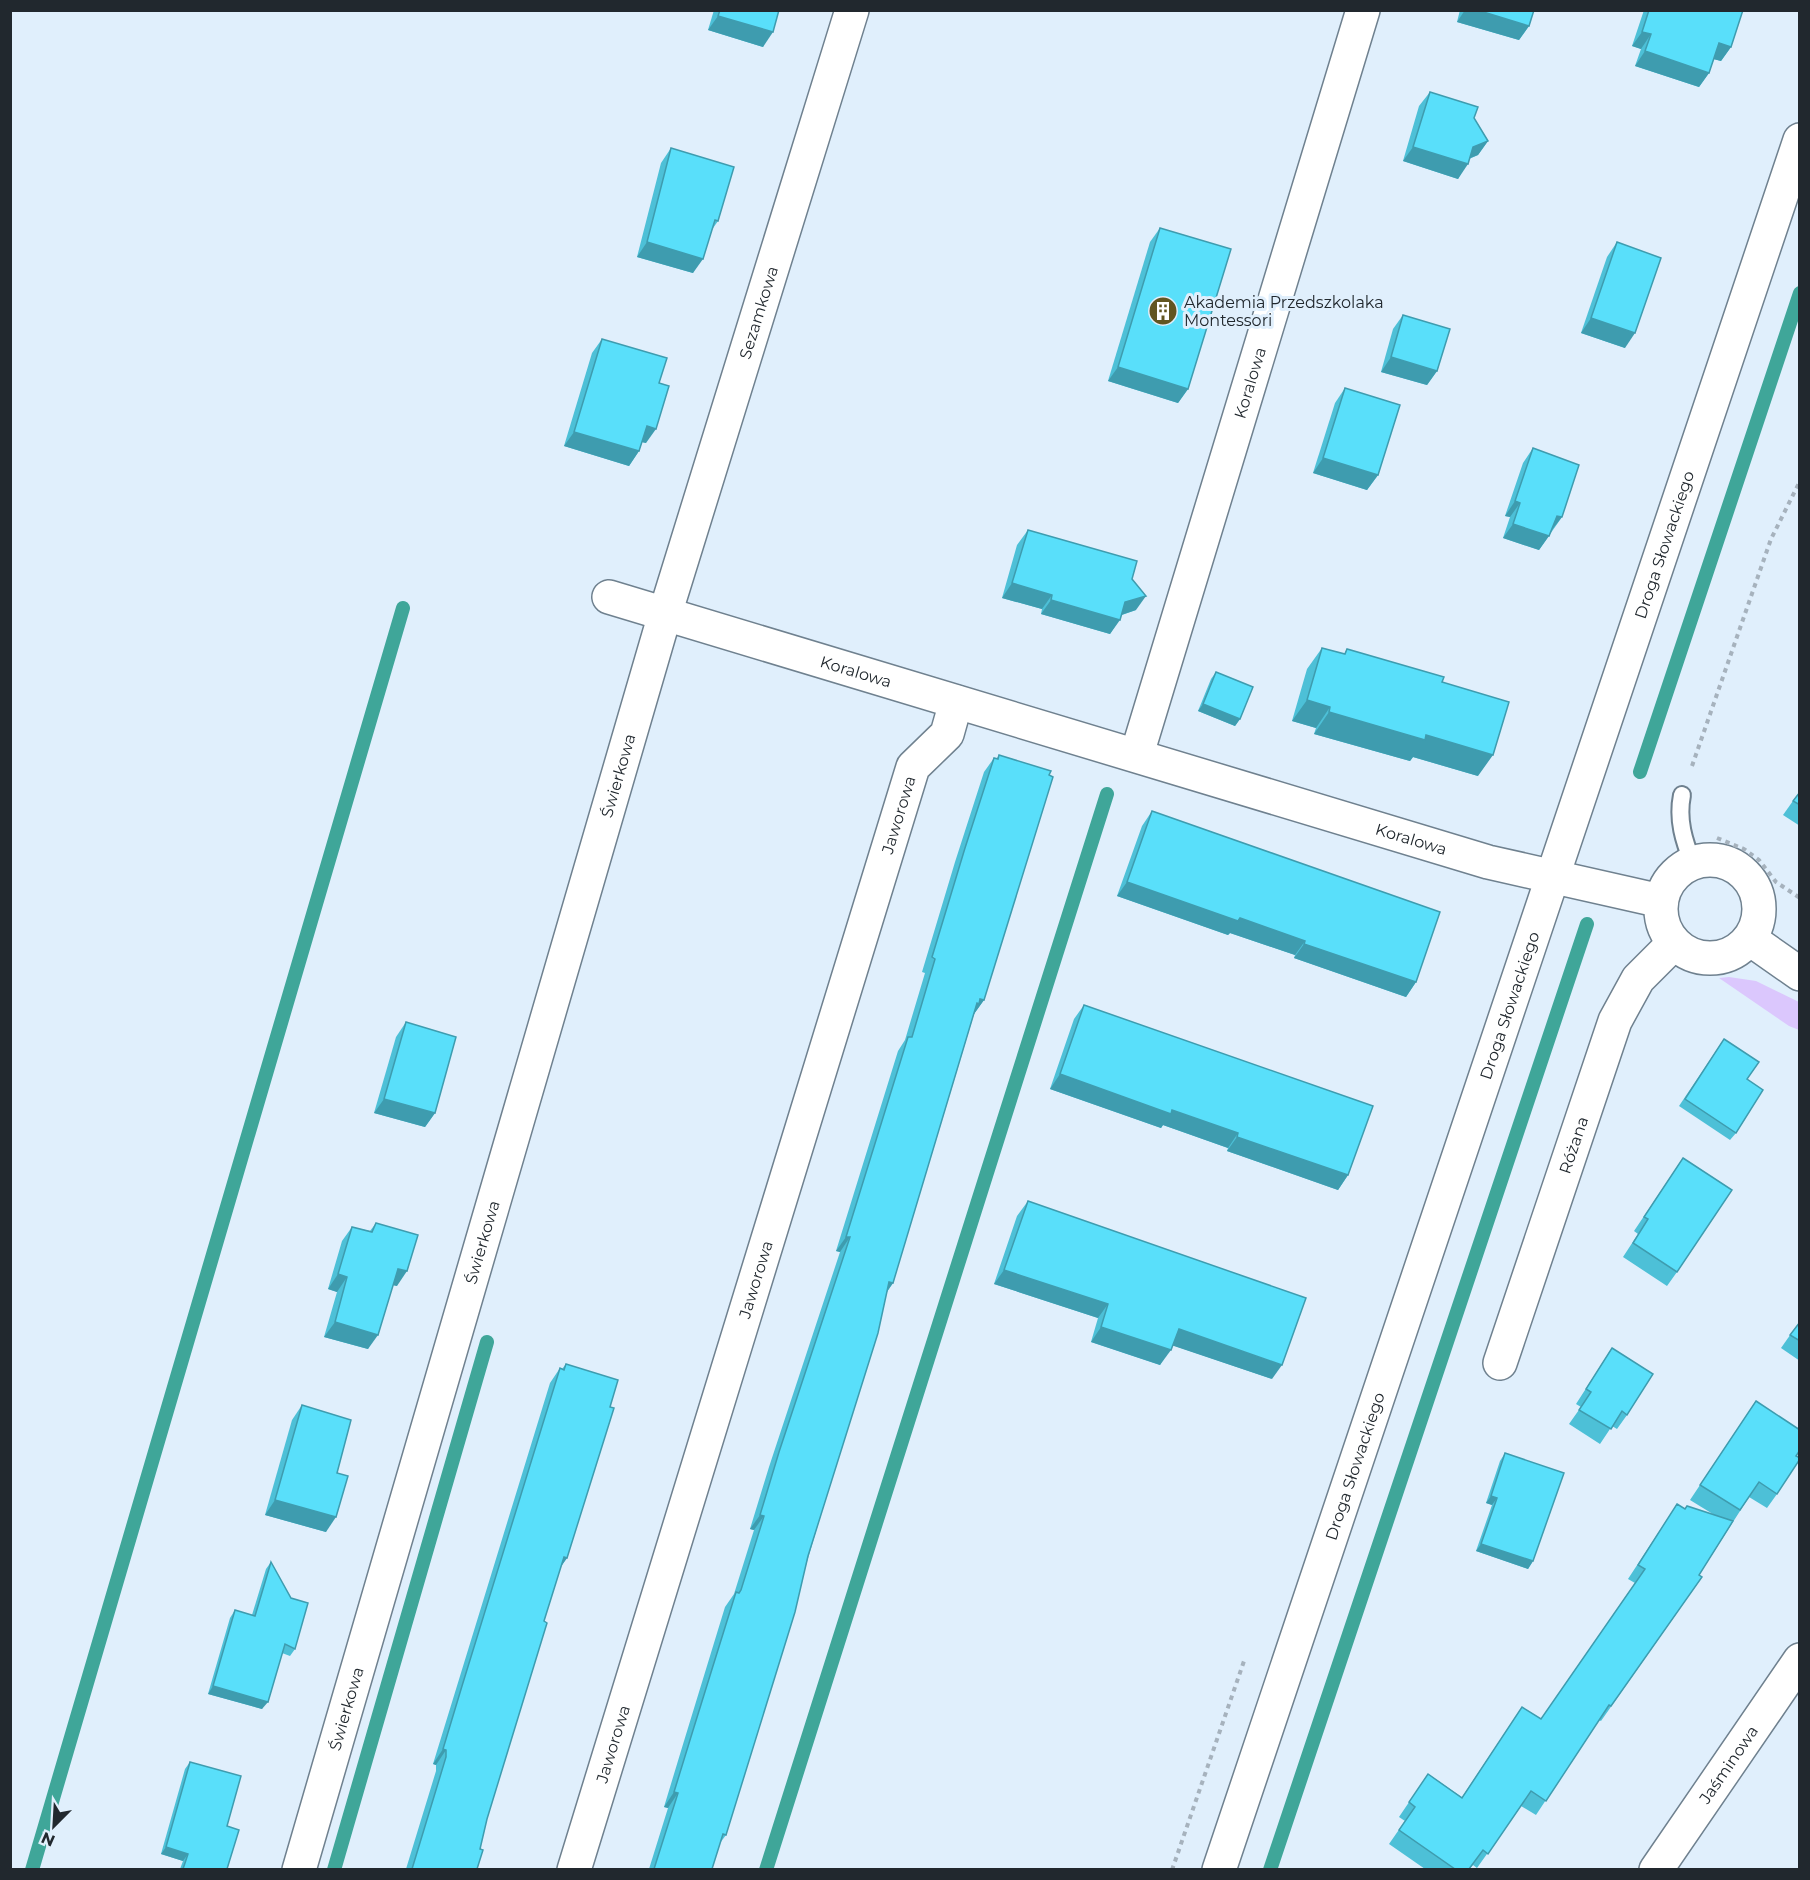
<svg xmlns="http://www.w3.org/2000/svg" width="1810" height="1880" viewBox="0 0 1810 1880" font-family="Montserrat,sans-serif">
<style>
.green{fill:#dbc7fd}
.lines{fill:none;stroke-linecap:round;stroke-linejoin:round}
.stream{stroke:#3fa699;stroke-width:14}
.service-casing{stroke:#6f818f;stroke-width:20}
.minor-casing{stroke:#6f818f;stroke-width:36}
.path{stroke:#a6b2bd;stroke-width:4;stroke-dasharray:4.5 4.5;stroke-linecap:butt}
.service{stroke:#fff;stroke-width:16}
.minor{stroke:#fff;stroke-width:33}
.wall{fill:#4dc0d7}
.shaded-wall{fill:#3e9caf}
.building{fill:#59dffa;stroke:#3e9caf;stroke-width:1.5}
.labels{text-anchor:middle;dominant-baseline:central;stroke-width:6;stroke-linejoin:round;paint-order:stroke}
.poi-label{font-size:16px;fill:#21282e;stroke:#e0effc;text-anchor:start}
.street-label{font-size:16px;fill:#21282e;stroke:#e0effc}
</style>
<rect width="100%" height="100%" fill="#e0effc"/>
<!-- green -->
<polygon class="green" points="1729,977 1756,981 1799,1002 1799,1030 1789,1026 1719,978"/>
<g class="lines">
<!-- stream -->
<g class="stream">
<polyline points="1640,772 1800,293"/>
<polyline points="32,1870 403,608"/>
<polyline points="334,1870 487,1342"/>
<polyline points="766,1870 1107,794"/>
<polyline points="1270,1870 1587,924"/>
</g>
<!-- service casing -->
<g class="service-casing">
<path id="service" d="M1682,795c-5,25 2,46 11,69"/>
</g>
<!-- minor casing -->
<g class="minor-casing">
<g id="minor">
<path id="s1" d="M609,597l879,265 173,39"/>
<path id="s2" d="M1137,754l226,-744"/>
<circle cx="1710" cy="909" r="49"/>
<polyline points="1750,939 1800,974"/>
<path id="s3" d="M1500,1363l115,-342 23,-42 36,-36"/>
<path id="s4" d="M299,1870l366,-1256 187,-604"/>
<path id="s5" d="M574,1870l339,-1103 34,-33 9,-32"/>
<path id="s6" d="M1219,1870l581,-1730"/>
<path id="s7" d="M1656,1870l144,-210"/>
</g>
</g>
<!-- path -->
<g class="path">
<polyline points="1692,766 1771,539 1800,481"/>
<polyline points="1717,838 1744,849 1759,860 1776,882 1800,898"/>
<polyline points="1172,1870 1244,1661"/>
</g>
<!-- service -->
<use href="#service" class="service"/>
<!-- minor -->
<use href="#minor" class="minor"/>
</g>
<!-- wall -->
<g class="wall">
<polygon points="714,10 779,10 763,47 708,30"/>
<polygon points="1460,10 1534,10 1529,26 1519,40 1457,22"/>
<polygon points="1644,10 1743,10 1731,47 1721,61 1714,59 1709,73 1699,87 1635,66 1641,49 1632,46"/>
<polygon points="1430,92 1474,118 1488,141 1478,155 1469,159 1458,179 1403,161 1419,106"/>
<polygon points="671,148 718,221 711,231 693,273 637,257 661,163"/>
<polygon points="1160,228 1188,389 1178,403 1108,381 1150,242"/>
<polygon points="1617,242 1625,348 1581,333 1607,257"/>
<polygon points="1403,315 1437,371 1427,385 1381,372 1393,329"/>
<polygon points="602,339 659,383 646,443 642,442 639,451 629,466 564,446 592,353"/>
<polygon points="1345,388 1378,475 1367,490 1313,473 1335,403"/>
<polygon points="1533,448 1562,517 1539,550 1503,538 1510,517 1505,516 1523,463"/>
<polygon points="1028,530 1132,579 1136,610 1122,615 1110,634 1041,614 1042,609 1002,598 1017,545"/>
<polygon points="1322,648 1344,654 1347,649 1442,682 1478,776 1413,757 1410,761 1314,734 1316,728 1292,721 1307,669"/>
<polygon points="1216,672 1240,719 1235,726 1198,711 1211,679"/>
<polygon points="999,755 984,1000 974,1014 893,1283 887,1292 726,1835 720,1843 712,1869 649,1869 668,1808 664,1807 684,1741 725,1607 734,1594 754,1530 750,1529 769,1467 840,1252 836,1251 898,1051 905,1040 925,973 922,972 955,862 984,772 994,758 997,758"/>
<polygon points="1800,791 1800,826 1783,815"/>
<polygon points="1152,811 1416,982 1406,997 1294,958 1295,955 1230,933 1228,935 1117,896 1142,826"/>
<polygon points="1084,1005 1348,1175 1338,1190 1227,1151 1228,1148 1163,1125 1161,1128 1050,1089 1074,1019"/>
<polygon points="406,1022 435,1113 425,1127 374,1113 396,1037"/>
<polygon points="1724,1039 1736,1133 1730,1140 1679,1106"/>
<polygon points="1683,1158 1677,1272 1667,1286 1623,1257 1638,1234 1634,1231"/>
<polygon points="1028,1201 1272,1379 1172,1345 1160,1365 1091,1342 1098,1318 994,1284 1017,1216"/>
<polygon points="376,1223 397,1286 393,1285 368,1349 324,1337 337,1292 328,1289 342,1241 352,1227 370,1231"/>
<polygon points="1800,1321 1800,1361 1781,1348"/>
<polygon points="1612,1348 1627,1415 1617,1429 1612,1426 1600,1444 1569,1424 1581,1407 1576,1404"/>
<polygon points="566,1364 610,1407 567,1558 560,1568 544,1621 487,1819 480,1849 477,1869 406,1869 436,1771 436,1765 433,1764 550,1383 560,1368 562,1369"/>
<polygon points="1756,1401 1796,1456 1777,1494 1767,1508 1749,1497 1699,1575 1702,1577 1601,1721 1599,1720 1536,1815 1521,1806 1477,1868 1473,1865 1469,1869 1425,1869 1389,1844 1405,1821 1399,1817 1428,1774 1462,1797 1522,1707 1541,1719 1635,1583 1628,1579 1677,1504 1685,1509 1716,1516 1690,1500"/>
<polygon points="302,1405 337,1473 326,1532 265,1515 292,1420"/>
<polygon points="1505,1453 1533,1561 1528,1569 1476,1551 1492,1505 1486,1503 1500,1461"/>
<polygon points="271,1562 295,1649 290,1656 282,1653 262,1709 208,1694 230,1618 235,1610 252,1615 266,1569"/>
<polygon points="190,1762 227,1826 227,1869 180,1869 183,1861 161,1854 185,1769"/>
</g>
<!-- shaded-wall -->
<g class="shaded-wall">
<polygon points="1465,10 1477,10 1529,26 1519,40 1457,22"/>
<polygon points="718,16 773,32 763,47 708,30"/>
<polygon points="1642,32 1651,34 1641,49 1632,46"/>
<polygon points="1719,43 1731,47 1721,61 1709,58"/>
<polygon points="1645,51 1709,73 1699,87 1635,66"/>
<polygon points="1488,141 1478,155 1463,161 1473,147"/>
<polygon points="1413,147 1468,164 1458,179 1403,161"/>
<polygon points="647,242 703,259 693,273 637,257"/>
<polygon points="1591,318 1635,333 1625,348 1581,333"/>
<polygon points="1391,357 1437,371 1427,385 1381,372"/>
<polygon points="1118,367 1188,389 1178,403 1108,381"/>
<polygon points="647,426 656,429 646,443 637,441"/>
<polygon points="574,432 639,451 629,466 564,446"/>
<polygon points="1323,458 1378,475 1367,490 1313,473"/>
<polygon points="1515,501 1520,503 1510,517 1505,516"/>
<polygon points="1557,516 1562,517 1551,531"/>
<polygon points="1513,524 1549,536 1539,550 1503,538"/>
<polygon points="1012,583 1052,595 1042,609 1002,598"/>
<polygon points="1146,596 1136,610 1115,617 1125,602"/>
<polygon points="1051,600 1120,620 1110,634 1041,614"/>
<polygon points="1307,700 1330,707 1316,728 1292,721"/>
<polygon points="1203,704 1240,719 1235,726 1198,711"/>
<polygon points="1329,712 1426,735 1493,755 1478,776 1413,757 1410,761 1314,734"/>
<polygon points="1127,882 1240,918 1305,941 1295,955 1230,933 1228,935 1117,896"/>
<polygon points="1304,944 1416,982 1406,997 1294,958"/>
<polygon points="980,999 984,1000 974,1014 972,1014 967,1017"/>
<polygon points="1060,1074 1172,1110 1238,1133 1228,1148 1163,1125 1161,1128 1050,1089"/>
<polygon points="384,1099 435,1113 425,1127 374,1113"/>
<polygon points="1237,1137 1348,1175 1338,1190 1227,1151"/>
<polygon points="846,1237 850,1237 840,1252 836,1251"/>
<polygon points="398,1269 407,1271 397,1286 388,1284"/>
<polygon points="1004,1270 1108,1304 1098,1318 994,1284"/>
<polygon points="338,1274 347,1277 337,1292 328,1289"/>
<polygon points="889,1282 893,1283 883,1297"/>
<polygon points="335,1322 378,1335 368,1349 324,1337"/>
<polygon points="1101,1327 1171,1350 1160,1365 1091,1342"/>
<polygon points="1179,1329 1282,1365 1272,1379 1168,1344"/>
<polygon points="1491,1496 1497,1498 1492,1505 1486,1503"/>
<polygon points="275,1500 336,1517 326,1532 265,1515"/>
<polygon points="760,1515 764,1516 754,1530 750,1529"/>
<polygon points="1481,1544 1533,1561 1528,1569 1476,1551"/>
<polygon points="564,1557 567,1558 557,1572"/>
<polygon points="213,1686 268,1702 262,1709 208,1694"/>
<polygon points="443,1749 446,1750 436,1765 433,1764"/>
<polygon points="674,1792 678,1793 668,1808 664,1807"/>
<polygon points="166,1847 188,1854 183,1861 161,1854"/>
</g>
<!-- building -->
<g class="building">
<polygon points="720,10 779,10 773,32 718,16"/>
<polygon points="1477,10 1534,10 1529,26"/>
<polygon points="1649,10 1743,10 1731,47 1719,43 1709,73 1645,51 1651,34 1642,32"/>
<polygon points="1430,92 1478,107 1474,118 1488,141 1473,147 1468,164 1413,147"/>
<polygon points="671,148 734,167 718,221 715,220 703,259 647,242"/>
<polygon points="1160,228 1231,249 1188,389 1118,367"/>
<polygon points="1617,242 1661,258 1635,333 1591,318"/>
<polygon points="1403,315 1450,329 1437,371 1391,357"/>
<polygon points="602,339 667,358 659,383 669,386 656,429 647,426 639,451 574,432"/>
<polygon points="1345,388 1400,405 1378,475 1323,458"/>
<polygon points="1533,448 1579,465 1562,517 1557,516 1549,536 1513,524 1520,503 1515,501"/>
<polygon points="1028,530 1137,561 1132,579 1146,596 1125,602 1120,620 1051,600 1052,595 1012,583"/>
<polygon points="1322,648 1345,654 1347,649 1444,677 1442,682 1509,702 1493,755 1426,735 1425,740 1329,712 1330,707 1307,700"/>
<polygon points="1216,672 1253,687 1240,719 1203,704"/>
<polygon points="999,755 1051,771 1049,775 1053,777 984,1000 980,999 979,1004 977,1003 893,1283 889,1282 878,1333 808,1556 795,1612 726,1835 723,1834 712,1869 654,1869 678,1793 674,1792 694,1727 736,1592 739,1593 741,1590 764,1516 760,1515 779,1452 850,1237 846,1237 908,1037 912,1037 935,959 932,957 965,848 994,758 998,759"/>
<polygon points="1800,792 1800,805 1793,801"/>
<polygon points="1152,811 1440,912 1416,982 1304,944 1305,941 1240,918 1238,921 1127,882"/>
<polygon points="1084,1005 1373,1106 1348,1175 1237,1137 1238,1133 1172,1110 1171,1114 1060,1074"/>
<polygon points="406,1022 456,1037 435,1113 384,1099"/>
<polygon points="1724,1039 1759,1062 1747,1079 1763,1090 1736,1133 1685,1099"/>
<polygon points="1683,1158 1732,1190 1677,1272 1633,1243 1648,1219 1644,1217"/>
<polygon points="1028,1201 1306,1298 1282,1365 1179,1329 1171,1350 1101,1327 1108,1304 1004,1270"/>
<polygon points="376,1223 418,1235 407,1271 398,1269 378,1335 335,1322 347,1277 338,1274 352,1227 372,1232"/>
<polygon points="1800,1322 1800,1341 1790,1335"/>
<polygon points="1612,1348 1653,1374 1627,1415 1622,1411 1611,1429 1579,1410 1591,1392 1586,1389"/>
<polygon points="566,1364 618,1380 610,1407 614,1408 567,1558 564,1557 544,1621 547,1623 487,1819 480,1849 483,1850 477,1869 412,1869 446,1757 446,1750 443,1749 462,1686 560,1368 564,1370"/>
<polygon points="1756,1401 1800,1430 1800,1450 1796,1456 1800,1458 1800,1459 1777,1494 1759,1482 1740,1510 1700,1485"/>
<polygon points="302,1405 351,1420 337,1473 348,1476 336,1517 275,1500"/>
<polygon points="1505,1453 1564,1473 1533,1561 1481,1544 1497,1498 1491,1496"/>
<polygon points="1677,1504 1685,1509 1687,1506 1733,1521 1699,1575 1702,1577 1611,1706 1609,1705 1546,1801 1531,1791 1488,1854 1483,1850 1469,1869 1455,1869 1399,1830 1415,1807 1409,1802 1428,1774 1462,1798 1522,1707 1541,1719 1645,1569 1638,1565"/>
<polygon points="271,1562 291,1598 308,1603 295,1649 285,1644 268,1702 213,1686 235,1610 255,1616"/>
<polygon points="190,1762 241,1776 227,1826 239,1830 227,1869 183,1869 188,1854 166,1847"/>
</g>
<!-- icons -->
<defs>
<g id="building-disc" transform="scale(1.5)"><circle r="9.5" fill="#625521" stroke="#e0effc"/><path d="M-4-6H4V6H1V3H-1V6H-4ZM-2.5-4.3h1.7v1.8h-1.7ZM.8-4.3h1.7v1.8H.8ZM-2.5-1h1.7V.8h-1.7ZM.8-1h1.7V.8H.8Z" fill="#fff"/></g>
</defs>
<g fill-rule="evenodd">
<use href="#building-disc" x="1163" y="311"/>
</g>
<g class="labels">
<!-- poi labels -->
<g class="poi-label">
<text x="1184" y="302">Akademia Przedszkolaka<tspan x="1184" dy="18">Montessori</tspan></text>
</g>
<!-- street labels -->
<g class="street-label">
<text stroke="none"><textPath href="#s4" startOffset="1624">Sezamkowa</textPath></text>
<text stroke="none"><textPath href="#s2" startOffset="388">Koralowa</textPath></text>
<text stroke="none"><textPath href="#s6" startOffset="1398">Droga Słowackiego</textPath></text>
<text stroke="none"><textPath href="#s1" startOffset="258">Koralowa</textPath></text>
<text stroke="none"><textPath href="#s4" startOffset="1140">Świerkowa</textPath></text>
<text stroke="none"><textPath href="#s5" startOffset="1104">Jaworowa</textPath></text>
<text stroke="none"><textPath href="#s1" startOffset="838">Koralowa</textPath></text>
<text stroke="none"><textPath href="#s6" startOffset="912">Droga Słowackiego</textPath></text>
<text stroke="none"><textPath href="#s3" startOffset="230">Różana</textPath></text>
<text stroke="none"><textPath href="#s4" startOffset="654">Świerkowa</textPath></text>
<text stroke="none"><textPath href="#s5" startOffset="618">Jaworowa</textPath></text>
<text stroke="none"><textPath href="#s6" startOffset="426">Droga Słowackiego</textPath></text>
<text stroke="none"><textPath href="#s4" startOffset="168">Świerkowa</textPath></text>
<text stroke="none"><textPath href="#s5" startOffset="132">Jaworowa</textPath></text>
<text stroke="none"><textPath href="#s7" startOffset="128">Jaśminowa</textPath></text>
</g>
</g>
<!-- border -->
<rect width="1810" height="1880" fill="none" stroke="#21282e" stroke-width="24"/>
<!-- north arrow -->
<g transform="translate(54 1826) rotate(204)" stroke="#e0effc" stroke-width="4.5" paint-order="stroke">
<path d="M0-4.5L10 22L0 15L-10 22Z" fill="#21282e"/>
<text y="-9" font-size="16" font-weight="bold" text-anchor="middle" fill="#21282e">N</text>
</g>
</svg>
